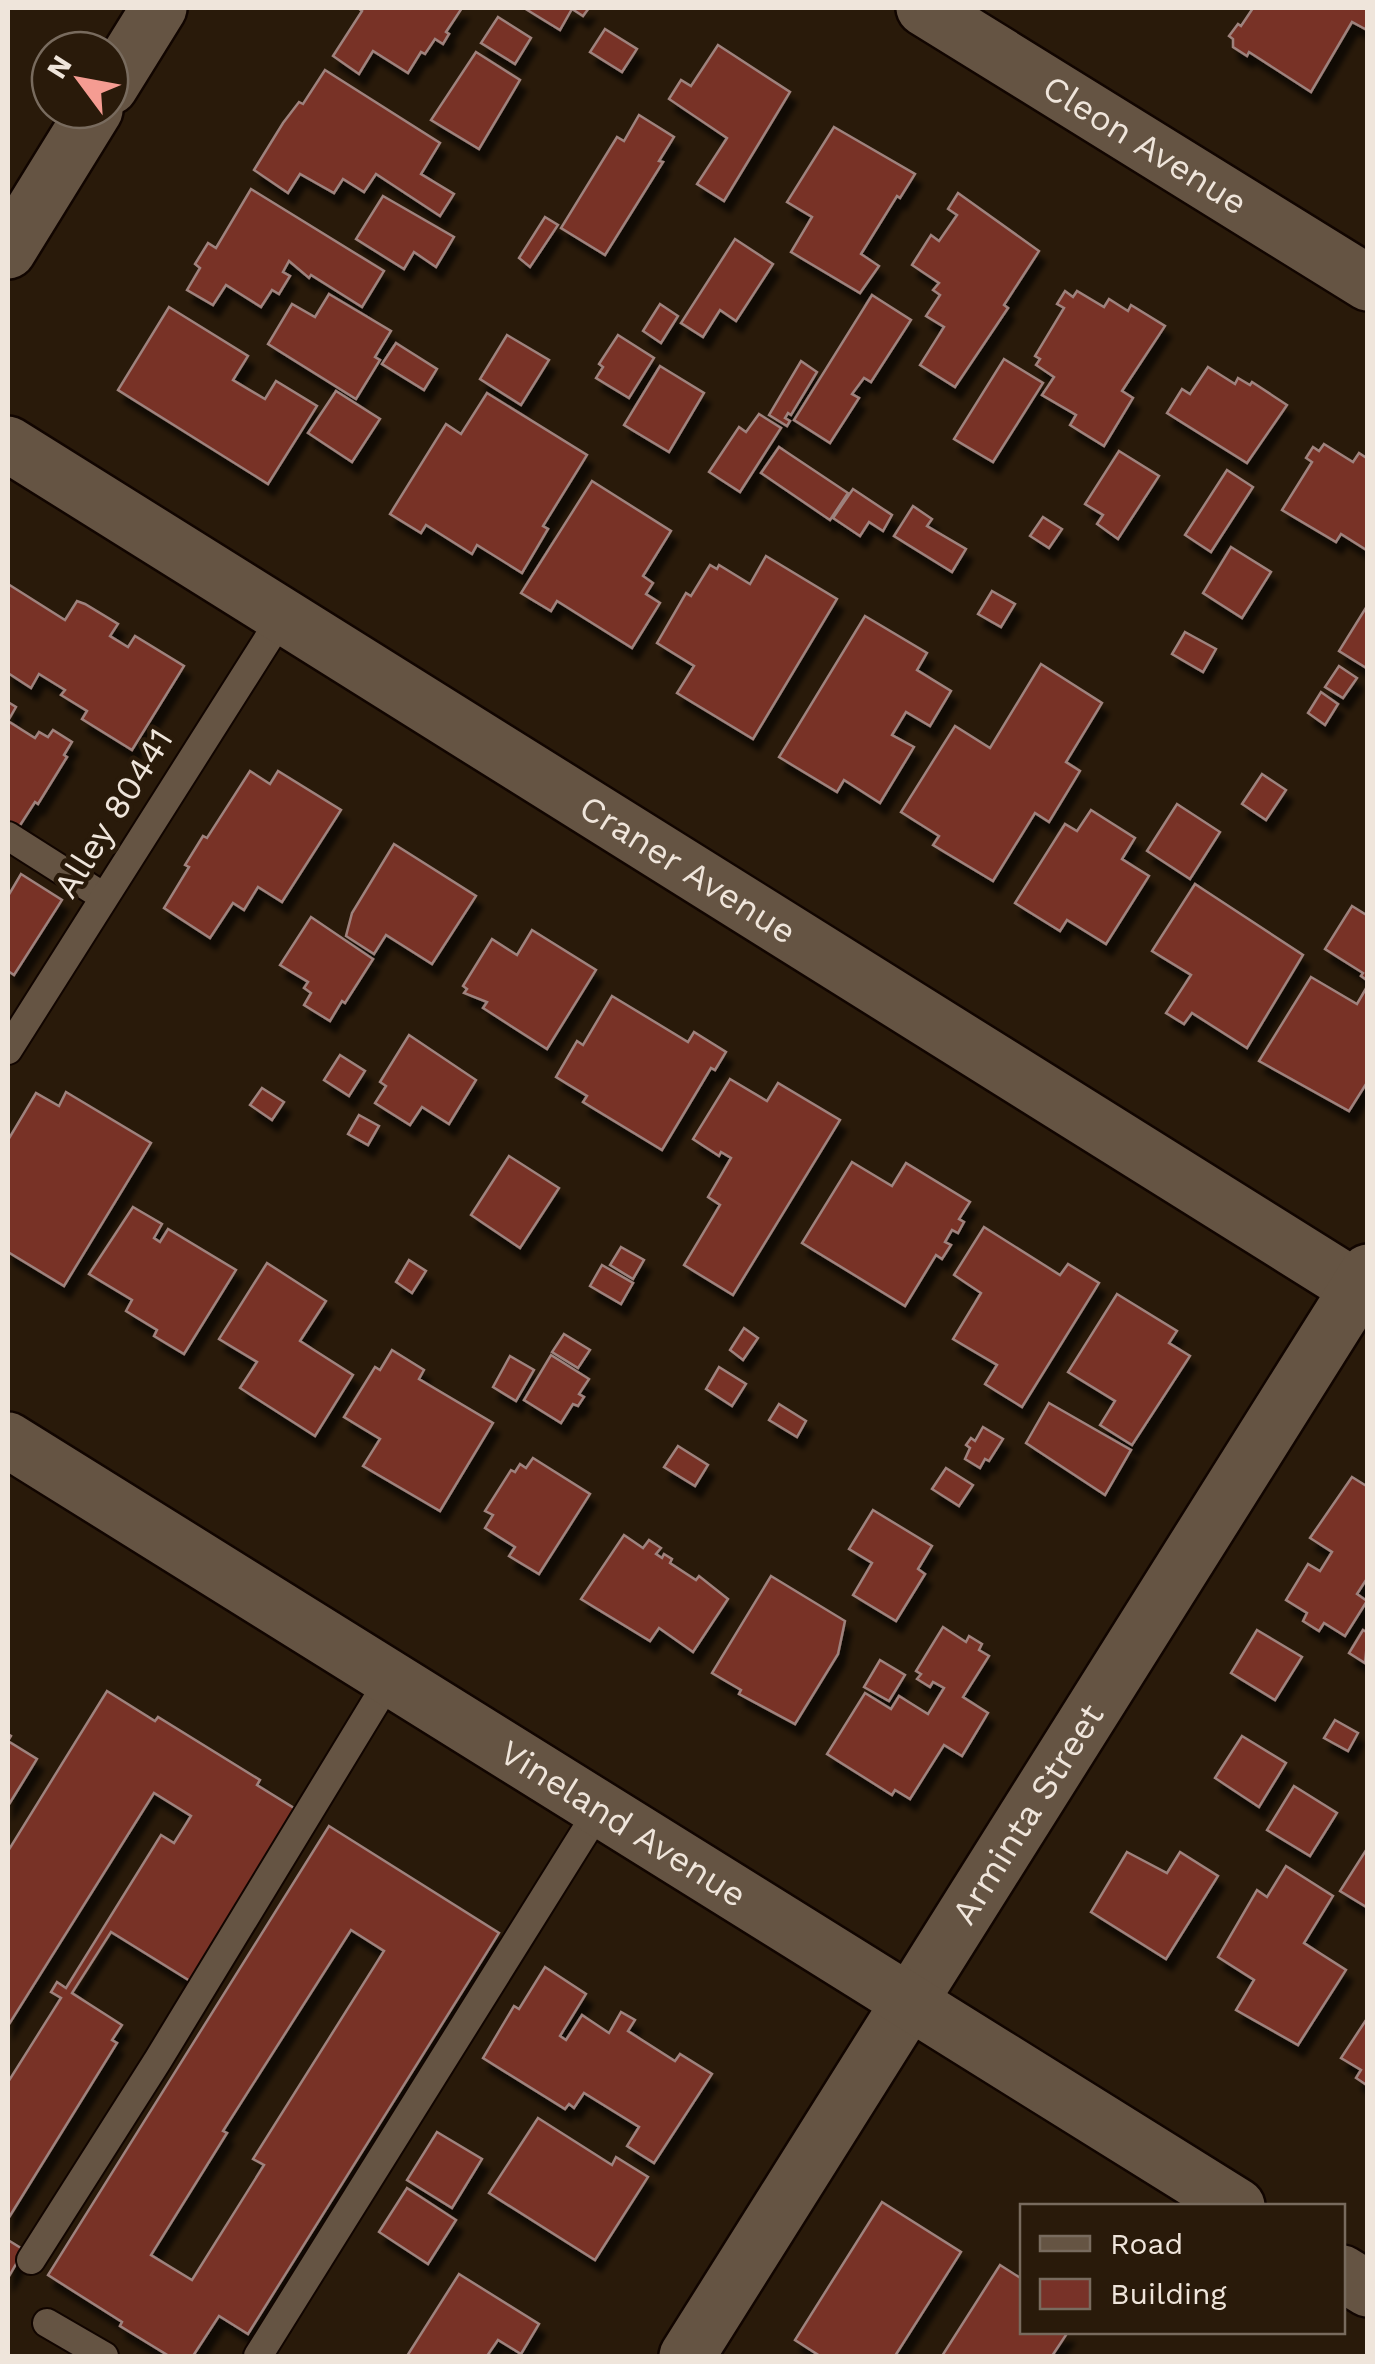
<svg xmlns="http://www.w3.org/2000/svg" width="1375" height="2364" viewBox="0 0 1375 2364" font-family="'Work Sans',sans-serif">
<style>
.building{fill:#783228;stroke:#9e827d;stroke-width:2.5;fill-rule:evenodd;filter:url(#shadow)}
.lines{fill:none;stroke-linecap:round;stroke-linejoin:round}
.lane-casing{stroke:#110500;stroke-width:32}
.street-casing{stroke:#110500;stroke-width:60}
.secondary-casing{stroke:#110500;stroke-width:60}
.lane{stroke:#655443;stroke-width:28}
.street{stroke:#655443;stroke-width:55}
.secondary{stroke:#655443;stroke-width:55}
.labels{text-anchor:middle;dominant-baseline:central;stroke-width:9;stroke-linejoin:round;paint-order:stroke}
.street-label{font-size:35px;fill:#efe5db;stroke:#291a0a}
</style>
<defs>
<filter id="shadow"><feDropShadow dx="6" dy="11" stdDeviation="2.5" flood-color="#0009"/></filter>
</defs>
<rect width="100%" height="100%" fill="#291a0a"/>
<!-- building -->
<g class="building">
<polygon points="358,8 462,8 446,32 449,34 443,44 435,39 425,54 421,52 408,73 373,51 359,74 333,56 362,11"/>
<polygon points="524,8 589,8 583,16 572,9 560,30"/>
<polygon points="1253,8 1368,8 1368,25 1365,29 1352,22 1311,92 1249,52 1247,56 1233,47 1233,39 1229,36 1238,24 1241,26"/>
<polygon points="498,17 531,38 515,64 481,43"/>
<polygon points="605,29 637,49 622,72 590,52"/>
<polygon points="718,45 790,92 724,201 697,184 727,138 669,99 681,80 691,86"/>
<polygon points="476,52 520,80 479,149 431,120"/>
<polygon points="325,70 440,143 421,174 454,194 440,216 376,174 364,192 343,179 334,193 300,174 288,193 254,170 283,123 299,102 303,104"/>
<polygon points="639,115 674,137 659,161 663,162 605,255 561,228 617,137 624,141"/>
<polygon points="834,127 915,174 900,198 897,196 861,254 879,266 860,293 791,252 812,217 787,202"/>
<polygon points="251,189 384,271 362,307 311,275 309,278 289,261 283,272 290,276 279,294 272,290 261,307 226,285 213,305 187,290 200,268 195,264 208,243 216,248"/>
<polygon points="958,193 1039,251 1004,305 1008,308 955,387 920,365 944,327 926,316 940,295 933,290 939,283 912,265 931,235 939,241 957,215 948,209"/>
<polygon points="383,196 454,237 436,267 414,252 404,269 356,239"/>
<polygon points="545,217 558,225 530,267 519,258"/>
<polygon points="735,239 773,264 736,321 720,310 703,337 681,323"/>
<polygon points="1065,291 1073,297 1077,291 1104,307 1109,299 1128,311 1131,305 1165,326 1122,391 1133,398 1104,446 1070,425 1076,415 1042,395 1054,377 1036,365 1040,359 1035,356 1064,308 1057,304"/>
<polygon points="329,294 391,331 375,357 380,360 356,399 268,344 292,304 315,317"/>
<polygon points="872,295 911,320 871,382 864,378 852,394 859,398 830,443 794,420"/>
<polygon points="660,304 678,316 661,343 643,331"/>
<polygon points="169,307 248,356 233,380 265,399 276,381 317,406 268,484 118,390"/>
<polygon points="507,335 549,360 521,405 480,379"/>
<polygon points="618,335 654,358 629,398 596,378 603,367 599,364"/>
<polygon points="396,343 437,369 424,390 382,364"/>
<polygon points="1004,359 1043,383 993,462 954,439"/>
<polygon points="801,361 817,372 791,415 788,413 785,418 790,421 787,426 769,415"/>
<polygon points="660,366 704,393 669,452 624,425"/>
<polygon points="1208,367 1235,384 1238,378 1250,385 1252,382 1287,405 1247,463 1167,413 1182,389 1190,394"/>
<polygon points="336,391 380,419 352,462 308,433"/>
<polygon points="487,393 587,455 543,526 548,529 522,573 477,545 472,554 426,525 421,533 390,514 446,424 461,434"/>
<polygon points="759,414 781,428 740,492 709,472 739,427 746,432"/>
<polygon points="1324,444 1353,462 1359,453 1368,459 1368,551 1341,534 1336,542 1282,510 1312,462 1306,458 1313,447 1319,451"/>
<polygon points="779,447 848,493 830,520 761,473"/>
<polygon points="1119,451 1159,476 1118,539 1097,524 1103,515 1085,504"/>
<polygon points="1227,470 1253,487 1211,552 1185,535"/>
<polygon points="592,481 671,531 643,576 653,583 646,594 660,603 632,648 557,601 551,611 521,593"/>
<polygon points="853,489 892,515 883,531 869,522 860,536 833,518"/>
<polygon points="913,506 932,519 927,526 966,549 952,572 894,536"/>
<polygon points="1043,517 1062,529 1049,548 1030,536"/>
<polygon points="1231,547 1271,572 1242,618 1203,593"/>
<polygon points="766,556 837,599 753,739 677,693 694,666 657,643 686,593 691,596 710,565 717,569 719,565 750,584"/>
<polygon points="8,584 65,620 77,601 85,604 118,624 110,636 128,647 135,636 184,666 132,750 82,719 87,711 61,695 65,690 39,674 31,688 8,673"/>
<polygon points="992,591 1015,604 1001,627 978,614"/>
<polygon points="1367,606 1368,607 1368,669 1339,651"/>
<polygon points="865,616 927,653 917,670 951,691 930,726 906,712 892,735 914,747 880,803 844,780 837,792 779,757"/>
<polygon points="1185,632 1216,649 1203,672 1172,654"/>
<polygon points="1041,664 1102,703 1066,762 1080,771 1049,822 1035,813 993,881 933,845 939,836 901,812 955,726 990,748"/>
<polygon points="1339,666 1357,678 1343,698 1325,687"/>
<polygon points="1321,692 1338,704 1325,725 1308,713"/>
<polygon points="8,702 16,707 8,721 35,738 39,732 48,737 53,730 72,742 64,755 67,757 38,804 35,802 17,830 8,824"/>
<polygon points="250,771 270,784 278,771 341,810 282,902 258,887 244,910 233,903 210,938 164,908 189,867 185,865 203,836 207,838"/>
<polygon points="1262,774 1286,790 1266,820 1242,804"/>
<polygon points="1177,804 1220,832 1190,879 1147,851"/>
<polygon points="1091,810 1135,838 1122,859 1149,876 1106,944 1067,920 1060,931 1015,903 1065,824 1077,831"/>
<polygon points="394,844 476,896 432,964 386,935 374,954 346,936 352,913"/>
<polygon points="21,874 62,900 14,975 8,971 8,896"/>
<polygon points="1195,884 1303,955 1247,1048 1192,1013 1184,1024 1166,1013 1191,975 1152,951"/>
<polygon points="1352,906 1368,916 1368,981 1361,976 1363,973 1325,949"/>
<polygon points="311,917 373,959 345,1003 342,1001 330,1021 304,1005 311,993 304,988 308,982 280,965"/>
<polygon points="532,930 596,970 547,1049 483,1008 487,1002 464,993 467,989 463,986 492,939 517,955"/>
<polygon points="1311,977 1357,1004 1368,985 1368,1081 1349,1111 1259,1061"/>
<polygon points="612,996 688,1042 694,1032 726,1052 715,1070 711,1068 662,1150 583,1102 587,1096 556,1077 577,1041 583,1045"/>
<polygon points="409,1035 476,1080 449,1124 422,1107 410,1125 375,1103 386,1086 380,1082"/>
<polygon points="340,1055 365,1071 349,1096 324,1080"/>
<polygon points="730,1079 767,1101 778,1083 840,1120 733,1295 684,1265 720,1205 708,1197 731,1158 721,1152 719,1156 693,1139"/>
<polygon points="262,1088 284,1102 272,1120 250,1105"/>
<polygon points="66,1092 151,1143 64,1286 8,1252 8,1140 36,1093 59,1106"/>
<polygon points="359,1115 379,1126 368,1145 348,1134"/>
<polygon points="509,1156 559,1188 520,1248 471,1215"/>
<polygon points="852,1162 892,1186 906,1163 970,1202 959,1219 964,1222 958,1233 952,1230 945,1242 951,1245 942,1259 936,1255 905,1306 802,1243"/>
<polygon points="133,1207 162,1224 154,1238 160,1242 168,1229 236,1270 184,1354 154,1336 157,1330 126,1311 132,1300 89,1274"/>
<polygon points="984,1227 1060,1275 1068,1264 1099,1283 1022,1407 985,1384 997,1365 953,1339 981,1293 954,1275"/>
<polygon points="621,1247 644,1260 633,1279 610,1265"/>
<polygon points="409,1260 426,1271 412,1293 396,1282"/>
<polygon points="267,1263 326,1301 300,1341 353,1375 315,1436 240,1388 257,1362 219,1339"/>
<polygon points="602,1265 633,1283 621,1304 590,1286"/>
<polygon points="1117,1294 1177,1331 1169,1343 1190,1356 1132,1445 1100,1425 1115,1401 1068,1372"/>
<polygon points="744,1328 758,1338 743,1360 730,1350"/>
<polygon points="564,1334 590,1350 578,1368 552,1352"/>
<polygon points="392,1350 424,1370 419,1379 493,1423 440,1511 363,1466 380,1439 344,1417 375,1367 380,1370"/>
<polygon points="551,1355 589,1379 579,1394 584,1397 578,1406 573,1404 561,1423 524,1400"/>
<polygon points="510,1356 534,1370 516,1401 493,1387"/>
<polygon points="719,1367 746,1384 732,1406 706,1389"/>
<polygon points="1049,1403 1131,1450 1105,1495 1026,1443"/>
<polygon points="779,1404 806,1421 797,1437 769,1420"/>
<polygon points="983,1427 1003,1439 989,1461 985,1459 980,1468 965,1459 970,1448 966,1445 971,1438 975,1441"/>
<polygon points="678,1446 708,1465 695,1486 664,1467"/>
<polygon points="533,1458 590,1494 539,1574 509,1556 515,1547 485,1528 493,1515 485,1511 511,1470 515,1472 520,1464 526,1468"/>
<polygon points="946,1468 973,1485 959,1506 932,1489"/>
<polygon points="1352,1477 1368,1487 1368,1577 1357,1594 1367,1601 1345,1636 1324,1623 1319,1631 1303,1621 1307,1613 1286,1600 1308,1564 1320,1571 1332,1552 1310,1538"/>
<polygon points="873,1510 932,1546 918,1569 925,1574 896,1621 853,1595 872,1563 849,1549"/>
<polygon points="624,1535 643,1548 649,1540 661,1548 656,1554 662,1558 664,1554 672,1559 670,1563 696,1580 699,1576 728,1599 693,1652 659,1628 650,1641 581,1599"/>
<polygon points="771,1576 845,1621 838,1654 795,1724 739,1694 741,1690 712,1673"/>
<polygon points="943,1627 966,1642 969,1636 982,1644 979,1650 989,1656 963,1697 988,1713 962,1756 944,1745 910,1799 895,1790 892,1795 827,1754 865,1693 891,1709 899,1696 928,1714 944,1688 933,1682 930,1687 917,1679 921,1674 916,1671"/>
<polygon points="1257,1630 1302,1657 1275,1700 1231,1673"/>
<polygon points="1363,1630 1368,1633 1365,1663 1349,1653"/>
<polygon points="880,1660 905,1675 889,1701 864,1687"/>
<polygon points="107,1691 155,1721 158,1717 260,1780 257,1785 302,1813 195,1984 111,1932 72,1993 122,2025 112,2040 117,2043 8,2219 8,2082 61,1998 51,1992 57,1982 66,1988 161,1835 174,1843 191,1816 154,1793 8,2026 8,1851"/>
<polygon points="1335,1720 1358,1733 1348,1751 1324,1738"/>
<polygon points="8,1734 11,1736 8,1741 37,1759 8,1806"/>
<polygon points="1242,1736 1286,1763 1259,1807 1215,1778"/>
<polygon points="1294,1786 1337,1813 1310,1856 1267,1830"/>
<path d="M329,1826l170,107 -251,401 -29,-18 -26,40h-24l-49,-30 2,-4 -74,-47zM351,1930l33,21 -131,208 11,6 -72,115 -41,-25 76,-122 -4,-2z"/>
<polygon points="1368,1847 1368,1908 1340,1891"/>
<polygon points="1127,1852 1167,1873 1180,1852 1218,1876 1166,1959 1091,1912"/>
<polygon points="1286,1866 1333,1896 1304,1943 1346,1970 1298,2045 1236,2010 1254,1980 1218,1957 1257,1890 1267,1897"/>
<polygon points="545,1967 586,1994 560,2036 566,2040 582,2015 609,2033 621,2012 635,2020 628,2031 675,2061 680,2054 712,2074 654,2163 627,2146 639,2127 584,2093 574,2108 569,2104 565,2109 483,2058 514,2006 519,2009"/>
<polygon points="1368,2017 1368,2086 1356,2078 1361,2070 1341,2058"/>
<polygon points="538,2118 612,2165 616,2157 648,2177 595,2260 489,2193"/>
<polygon points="437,2132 482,2159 452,2208 407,2180"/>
<polygon points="407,2188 456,2220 428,2264 379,2232"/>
<polygon points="882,2202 961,2252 895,2356 820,2356 795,2340"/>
<polygon points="8,2240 24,2250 8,2278"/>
<polygon points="1000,2265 1022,2279 1022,2332 1068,2332 1052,2356 942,2356"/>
<polygon points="459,2274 539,2324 521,2354 498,2340 487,2356 407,2356"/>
</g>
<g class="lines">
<!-- lane casing -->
<g class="lane-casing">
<g id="lane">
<polyline points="8,836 104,897"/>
<polyline points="8,1050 282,617"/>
<polyline points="31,2260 158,2060 391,1677"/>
<polyline points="47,2323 104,2356"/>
<polyline points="258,2356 600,1808"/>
</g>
</g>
<!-- street casing -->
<g class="street-casing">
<g id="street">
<path id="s1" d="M924,8l444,275"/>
<path id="s2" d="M8,444l1360,851"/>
<path id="s3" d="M687,2356l681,-1084"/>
</g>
</g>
<!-- secondary casing -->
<g class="secondary-casing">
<g id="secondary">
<polyline points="110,87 159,8"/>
<polyline points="8,251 95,110"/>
<path id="s4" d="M8,1440l1229,766"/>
<polyline points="1342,2273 1368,2289"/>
</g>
</g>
<!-- lane -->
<use href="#lane" class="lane"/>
<!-- street -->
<use href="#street" class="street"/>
<!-- secondary -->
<use href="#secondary" class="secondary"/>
</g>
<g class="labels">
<!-- street labels -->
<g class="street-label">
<text stroke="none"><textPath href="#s1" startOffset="260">Cleon Avenue</textPath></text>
<text transform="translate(113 813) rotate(-58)">Alley 80441</text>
<text stroke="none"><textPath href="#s2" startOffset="802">Craner Avenue</textPath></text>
<text stroke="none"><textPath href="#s3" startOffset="640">Arminta Street</textPath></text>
<text stroke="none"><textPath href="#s4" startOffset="725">Vineland Avenue</textPath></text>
</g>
</g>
<!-- border -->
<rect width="1375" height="2364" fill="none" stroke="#efe5db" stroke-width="20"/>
<!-- legend -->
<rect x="1020" y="2204" width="325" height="130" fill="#291a0a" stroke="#786b5e" stroke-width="2.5"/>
<rect x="1040" y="2236" width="50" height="15" fill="#655443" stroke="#786b5e" stroke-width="2.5"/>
<text x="1110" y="2254" font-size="30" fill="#efe5db">Road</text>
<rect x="1040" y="2279" width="50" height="30" fill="#783228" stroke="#786b5e" stroke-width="2.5"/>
<text x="1110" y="2304" font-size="30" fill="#efe5db">Building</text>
<!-- north arrow -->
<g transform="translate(80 80) rotate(302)"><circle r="48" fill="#291a0a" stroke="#786b5e" stroke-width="2.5"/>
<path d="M0-8L18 38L0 25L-18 38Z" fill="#f59c92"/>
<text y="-15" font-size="28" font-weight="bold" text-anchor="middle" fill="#efe5db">N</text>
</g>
</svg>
